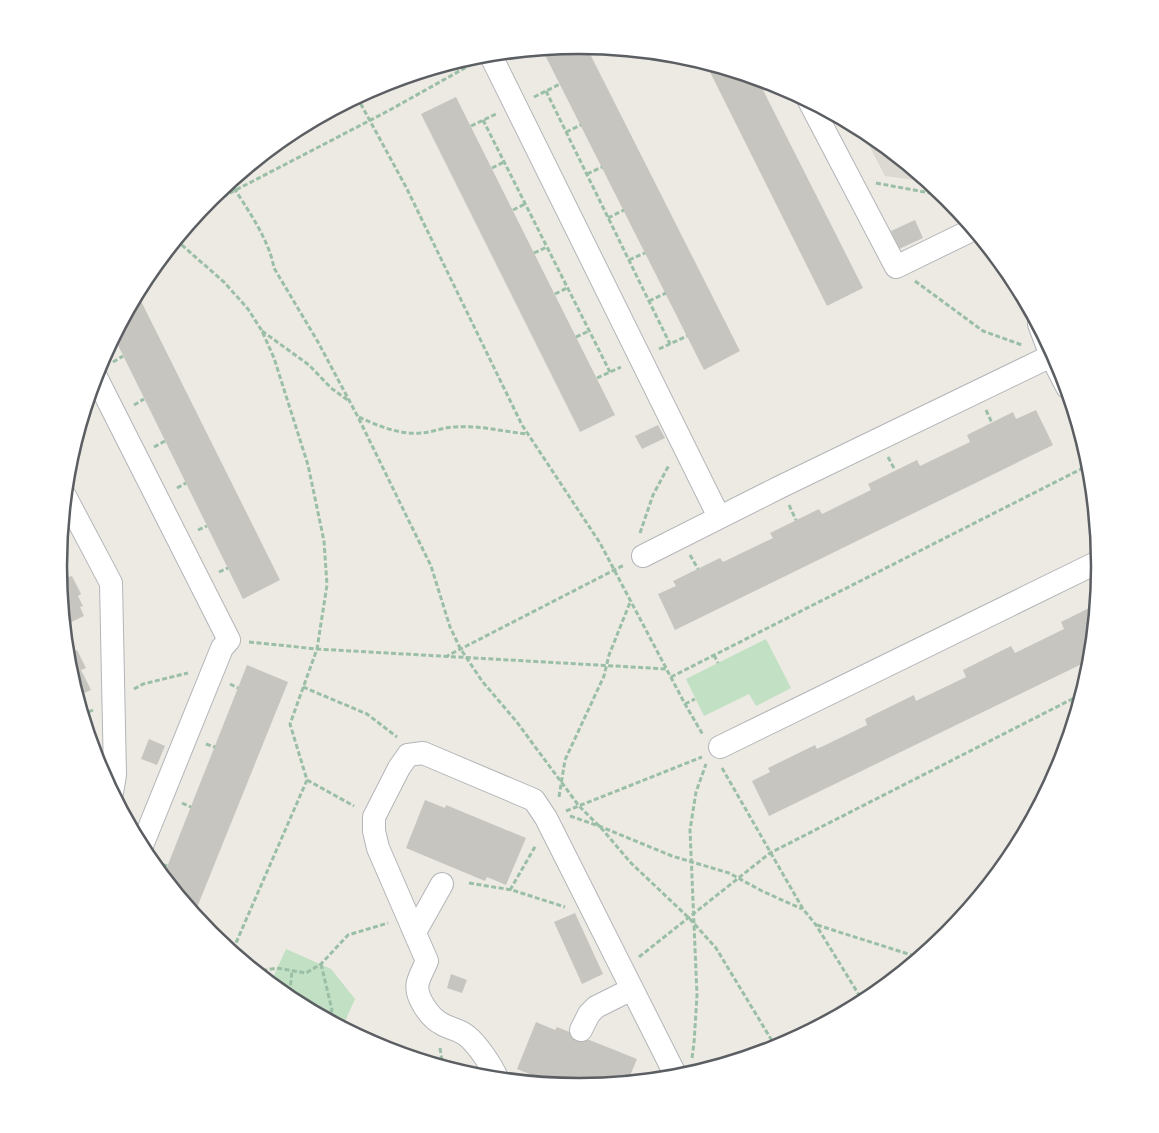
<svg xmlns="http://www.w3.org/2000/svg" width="1159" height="1133" viewBox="0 0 1159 1133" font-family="'Fira Sans Condensed',sans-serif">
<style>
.education{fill:#dbd9d1}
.green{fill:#c2e0c3}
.building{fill:#c7c5c0}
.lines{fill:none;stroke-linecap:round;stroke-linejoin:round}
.minor-casing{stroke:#b3b5b8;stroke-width:24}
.path{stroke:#9bbfa6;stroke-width:3;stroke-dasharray:5 2.5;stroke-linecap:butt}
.minor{stroke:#fff;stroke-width:22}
.rim{fill:none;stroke:#5b5e62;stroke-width:2.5}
</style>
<rect width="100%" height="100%" fill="#eceae3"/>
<!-- education -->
<polygon class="education" points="860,128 869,133 929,182 885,176"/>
<!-- green -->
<g class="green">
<polygon points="766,639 791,688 756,706 749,694 704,716 686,679"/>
<polygon points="286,949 331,969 355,999 342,1028 290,1000 270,984"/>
</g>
<!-- building -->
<g class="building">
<polygon points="580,45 586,46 740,351 704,370 544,53 556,47"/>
<polygon points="705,62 757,78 863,288 827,306"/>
<polygon points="456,97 615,415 580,432 421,114"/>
<polygon points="915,220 923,238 899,249 891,231"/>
<polygon points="137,293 280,580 243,599 114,337"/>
<polygon points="1036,410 1053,445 675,630 658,594 676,586 673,581 720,558 723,562 773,538 770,533 819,509 822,514 871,490 868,484 917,460 920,466 970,442 967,435 1013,412 1016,419"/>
<polygon points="658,425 665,438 642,449 635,436"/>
<polygon points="58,562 62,569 64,568 69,577 72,576 81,594 78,596 83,606 80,607 84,616 65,625 68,630 64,632"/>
<polygon points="1097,604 1092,659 769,816 752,781 770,772 768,768 815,745 817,749 867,725 865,719 914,695 916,701 966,677 963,670 1011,646 1015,653 1064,629 1061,622"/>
<polygon points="65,638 72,652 77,650 86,668 81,670 91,690 77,696 68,668"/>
<polygon points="247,665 288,682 194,915 163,877"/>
<polygon points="149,739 165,746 157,765 141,759"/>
<polygon points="425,800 445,808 446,805 526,838 506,885 487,877 485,881 406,848"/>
<polygon points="575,913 603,974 582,984 554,922"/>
<polygon points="451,974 467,980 462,993 447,988"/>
<polygon points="536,1022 555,1030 557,1027 637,1059 627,1083 580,1088 559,1086 517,1069"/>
</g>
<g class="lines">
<!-- minor casing -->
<g class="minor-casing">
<g id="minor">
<polyline points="490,54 719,517"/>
<polyline points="809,101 896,267 974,229"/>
<polyline points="1039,324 1051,356 1067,387"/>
<polyline points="95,375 229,640 222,648 141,848"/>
<polyline points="65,496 111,583 115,775 112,793"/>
<polyline points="643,556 780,487 1051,356"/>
<polyline points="720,747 1100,561"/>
<polyline points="415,932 442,884"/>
<polyline points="581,1030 589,1014 596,1007 632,989"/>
<path d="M498,1080c-6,-14 -20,-35 -31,-44 -8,-7 -17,-7 -25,-12 -12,-6 -28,-28 -24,-42 2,-7 6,-14 9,-21l-49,-113 -4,-17v-14l25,-49 9,-13 15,-2 111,47 12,18 131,260"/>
</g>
</g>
<!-- path -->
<g class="path">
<polyline points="546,91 670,344"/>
<polyline points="357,97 406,187 522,425 600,543 685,704 703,735"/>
<polyline points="534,97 560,84"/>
<polyline points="483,120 610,372"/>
<polyline points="471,126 496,114"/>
<polyline points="566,132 581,125"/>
<polyline points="492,168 504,162"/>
<polyline points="587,174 602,167"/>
<path d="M230,182c16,25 39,57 44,86l44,74 40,75 73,149 19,61 10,21 22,33 34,40 63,85 23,23 29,34 58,55 27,30 61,101"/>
<polyline points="876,183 946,196"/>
<polyline points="203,207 388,111 472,64"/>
<polyline points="513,210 525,204"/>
<polyline points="608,218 624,210"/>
<polyline points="176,240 224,282 248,309 262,331 274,358 308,465 324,541 327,585 317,649 290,724 307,780 232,952"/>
<polyline points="534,253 547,247"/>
<polyline points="629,260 645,253"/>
<polyline points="915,281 983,331 1022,345"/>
<polyline points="555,294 567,288"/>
<polyline points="649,301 666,293"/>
<polyline points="262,331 309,365 331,388 349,401"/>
<polyline points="576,337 589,331"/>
<polyline points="659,349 687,336"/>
<polyline points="113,362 123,356"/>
<polyline points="597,378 621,367"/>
<polyline points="134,405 144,399"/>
<polyline points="986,410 992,423"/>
<path d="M359,417c19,9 41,18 63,16 11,-1 22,-6 34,-6 24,-2 48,5 72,7"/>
<polyline points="154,447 165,441"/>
<polyline points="888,457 895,470"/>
<polyline points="177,488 186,483"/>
<polyline points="789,505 796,520"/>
<polyline points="198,530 207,526"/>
<polyline points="640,533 653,495 669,465"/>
<polyline points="690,555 698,569"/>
<polyline points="219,572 228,568"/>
<polyline points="249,642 317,649 667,669"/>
<polyline points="714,655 718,663"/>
<polyline points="445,657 624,565"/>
<polyline points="671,677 1091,464"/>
<polyline points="230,684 238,688"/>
<polyline points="303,687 367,714 397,737"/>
<polyline points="134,689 143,684 188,673"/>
<polyline points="685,704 695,699"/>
<polyline points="82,715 93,710"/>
<polyline points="206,744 215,747"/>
<polyline points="722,768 803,909 816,925 864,1003"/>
<polyline points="307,780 354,806"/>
<polyline points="559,797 565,760 604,676 609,655 631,600"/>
<polyline points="182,803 191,807"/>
<polyline points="566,811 702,757"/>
<polyline points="570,816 599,826 672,856 729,873 762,891 802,909"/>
<polyline points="156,862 167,866"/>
<polyline points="469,883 512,890 565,907"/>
<polyline points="510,890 536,845"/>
<polyline points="817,925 921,958"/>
<polyline points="639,957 770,853 1084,693"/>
<polyline points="321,964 332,1010 327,1020"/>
<polyline points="255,972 277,968 306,973 321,964 348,935 388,923"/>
<polyline points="289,1000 292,971"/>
<polyline points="440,1048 443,1067"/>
<polyline points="692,1058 694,1043 697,995 690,830 696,792 706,764"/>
</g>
<!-- minor -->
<use href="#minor" class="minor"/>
</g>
<!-- crop -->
<path d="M0 0H1159V1133H0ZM67 566a512 512 0 1 1 1024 0a512 512 0 1 1-1024 0Z" fill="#fff" fill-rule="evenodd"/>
<path class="rim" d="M67 566a512 512 0 1 1 1024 0a512 512 0 1 1-1024 0Z"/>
</svg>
